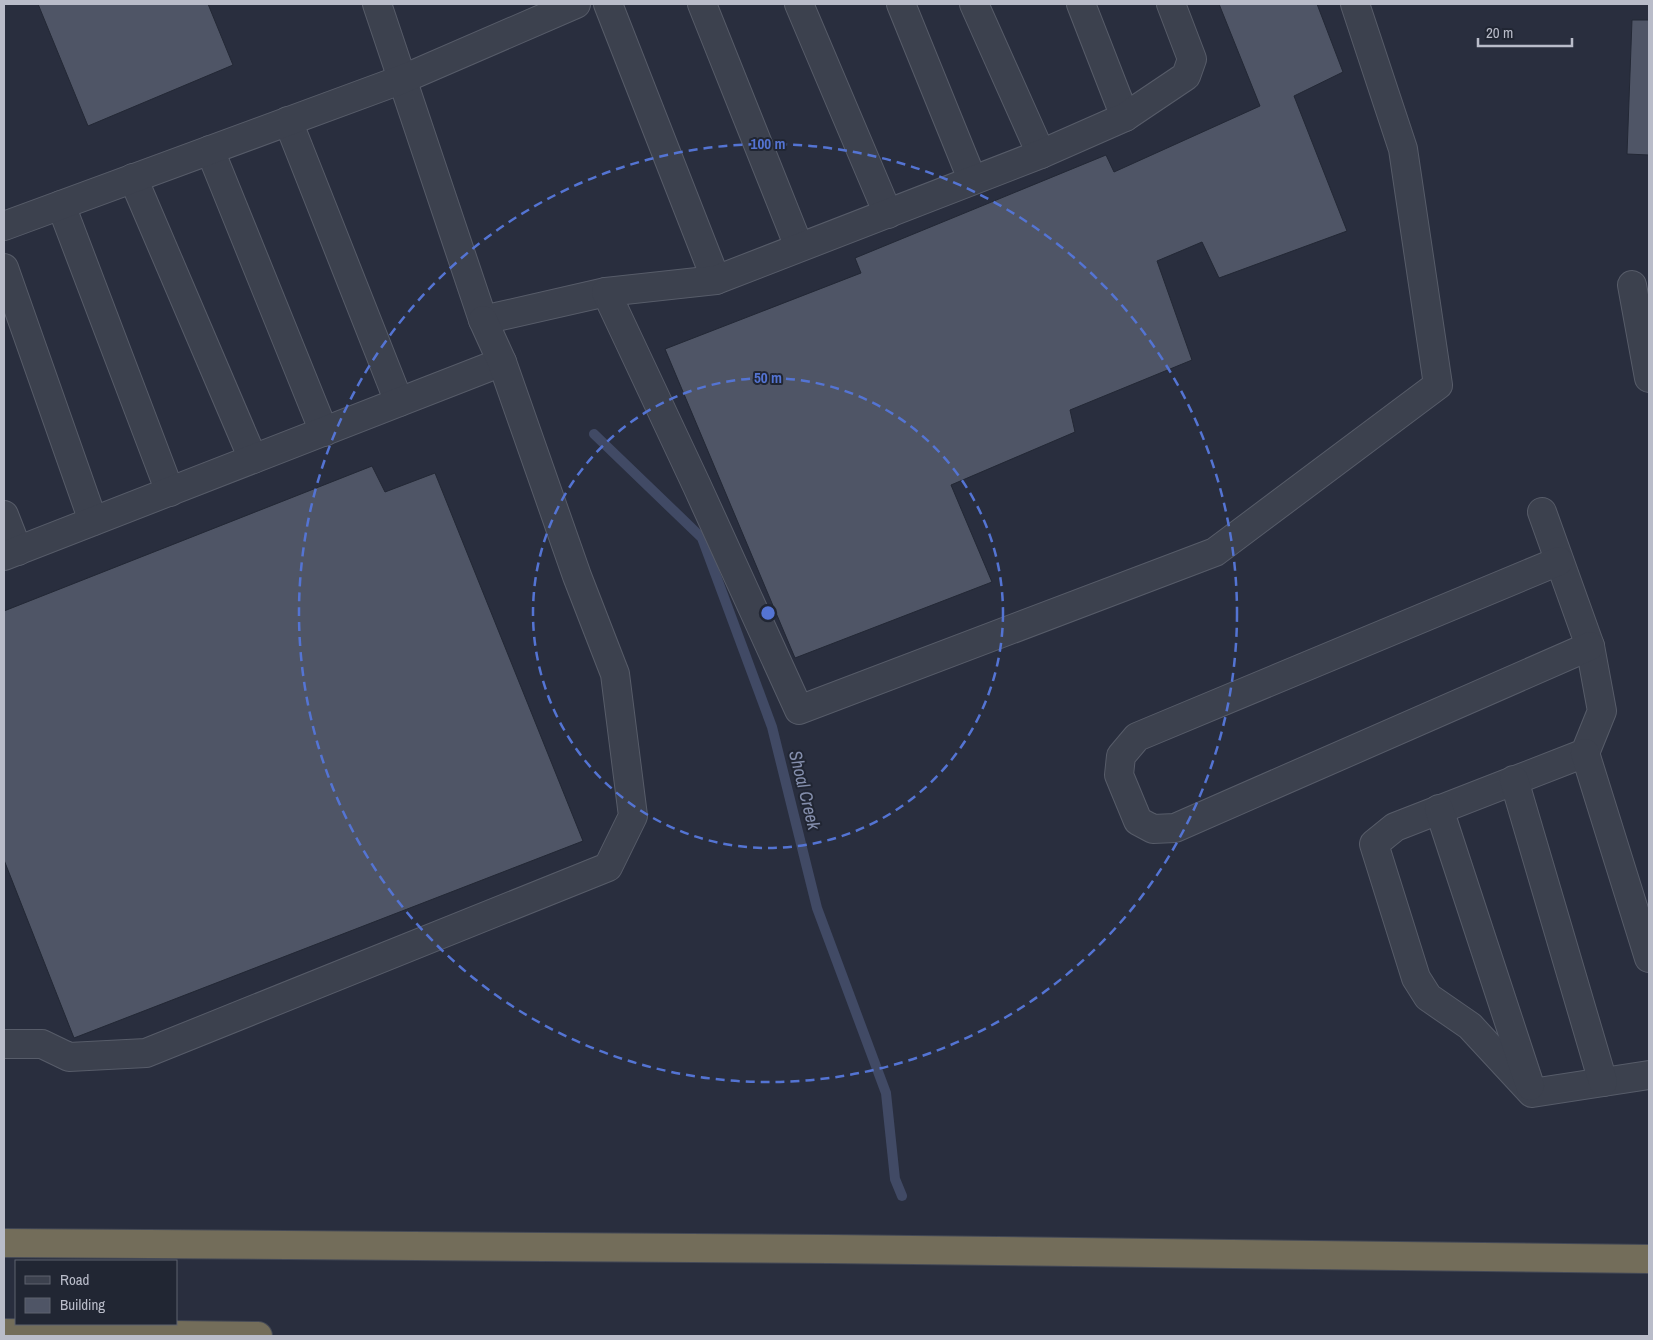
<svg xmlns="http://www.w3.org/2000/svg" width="1653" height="1340" viewBox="0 0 1653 1340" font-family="'Archivo Narrow',sans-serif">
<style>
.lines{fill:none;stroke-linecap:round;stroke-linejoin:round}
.stream{stroke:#414a65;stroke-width:10}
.building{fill:#4f5566;stroke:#232835}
.minor-casing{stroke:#575c69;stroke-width:30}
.highway-casing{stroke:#444956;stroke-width:30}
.minor{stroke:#3c414e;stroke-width:28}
.highway{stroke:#736d5a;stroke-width:28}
.ring{fill:none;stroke:#5474d3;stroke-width:2.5;stroke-dasharray:9 6}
.labels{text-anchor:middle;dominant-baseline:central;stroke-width:4;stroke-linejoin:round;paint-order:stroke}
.water-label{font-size:18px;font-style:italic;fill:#848eac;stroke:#212633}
.centre{fill:#5474d3;stroke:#212633;stroke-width:2.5}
.ring-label{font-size:15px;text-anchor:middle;font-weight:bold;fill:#5474d3;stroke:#212633;stroke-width:4;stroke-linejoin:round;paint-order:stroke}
</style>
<rect width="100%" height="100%" fill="#292e3e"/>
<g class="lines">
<!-- stream -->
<polyline class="stream" points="594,434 702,538 772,727 817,908 886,1093 895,1179 902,1196"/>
</g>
<!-- building -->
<g class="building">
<polygon points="38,4 208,4 233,65 88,126"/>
<polygon points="1219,4 1317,4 1343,72 1294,96 1347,231 1219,278 1202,242 1157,261 1192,360 1070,410 1075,432 951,485 992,582 795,658 665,349 861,273 855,258 1106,155 1114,172 1260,106"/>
<polygon points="1632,20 1649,20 1649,155 1627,154"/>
<polygon points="372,466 385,492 435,473 583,841 74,1038 4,860 4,611"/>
</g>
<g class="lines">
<!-- minor casing -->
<g class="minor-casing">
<g id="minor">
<polyline points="377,4 483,320 606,292"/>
<polyline points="608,4 716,280"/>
<polyline points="702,4 799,247"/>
<polyline points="799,4 888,214"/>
<polyline points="901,4 972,179"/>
<polyline points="974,4 1041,154"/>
<polyline points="1081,4 1125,117"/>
<polyline points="1171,4 1192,59 1186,76 1125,117 1041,154 716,280 606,292 697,486 799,710 1215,552 1438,385 1403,149 1355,4"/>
<polyline points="288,121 399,402"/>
<polyline points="210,150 324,432"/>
<polyline points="133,178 253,459"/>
<polyline points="61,205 170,492"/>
<polyline points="4,226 403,79 576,4"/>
<polyline points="4,268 93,521"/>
<polyline points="1632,285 1649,378"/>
<polyline points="1542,512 1590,646 1602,711 1585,753 1395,827 1374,844 1416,978 1428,997 1470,1026 1532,1093 1649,1075"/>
<polyline points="4,515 18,551"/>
<polyline points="4,556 502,362"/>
<polyline points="1559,561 1137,737 1121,756 1119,775 1138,821 1153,829 1175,828 1590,646"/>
<polyline points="1585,753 1649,958"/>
<polyline points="1514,780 1603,1082"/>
<polyline points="1439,809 1530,1086"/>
<polyline points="4,1044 42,1044 69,1057 146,1053 608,867 633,816 615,674 577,576 502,362 483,320"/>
</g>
</g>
<!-- highway casing -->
<g class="highway-casing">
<g id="highway">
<polyline points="4,1243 829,1249 1649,1259"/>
<polyline points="4,1333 258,1336"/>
</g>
</g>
<!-- minor -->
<use href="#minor" class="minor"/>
<!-- highway -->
<use href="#highway" class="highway"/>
</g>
<!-- distance rings -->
<g class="ring">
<circle cx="768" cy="613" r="235"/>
<circle cx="768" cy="613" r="469"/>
</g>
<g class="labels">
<!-- water labels -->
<g class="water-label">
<text transform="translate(805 790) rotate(76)">Shoal Creek</text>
</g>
</g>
<circle cx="768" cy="613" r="8" class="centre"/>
<g class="ring-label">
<text x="768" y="149">100 m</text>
<text x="768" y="383">50 m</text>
</g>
<!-- border -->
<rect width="1653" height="1340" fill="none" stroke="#b9bcc9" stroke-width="10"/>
<!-- legend -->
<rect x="15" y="1260" width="162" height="65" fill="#212633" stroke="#5e626f"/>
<rect x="25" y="1276" width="25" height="8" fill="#3c414e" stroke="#5e626f"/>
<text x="60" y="1285" font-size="15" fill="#b9bcc9">Road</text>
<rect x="25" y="1298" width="25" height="15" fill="#4f5566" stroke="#5e626f"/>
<text x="60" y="1310" font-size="15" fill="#b9bcc9">Building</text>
<!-- scale -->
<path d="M1478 38v8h94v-8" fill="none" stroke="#b9bcc9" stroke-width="2.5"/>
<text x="1486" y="38" font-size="15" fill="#b9bcc9" stroke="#212633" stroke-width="4" paint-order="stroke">20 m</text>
</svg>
